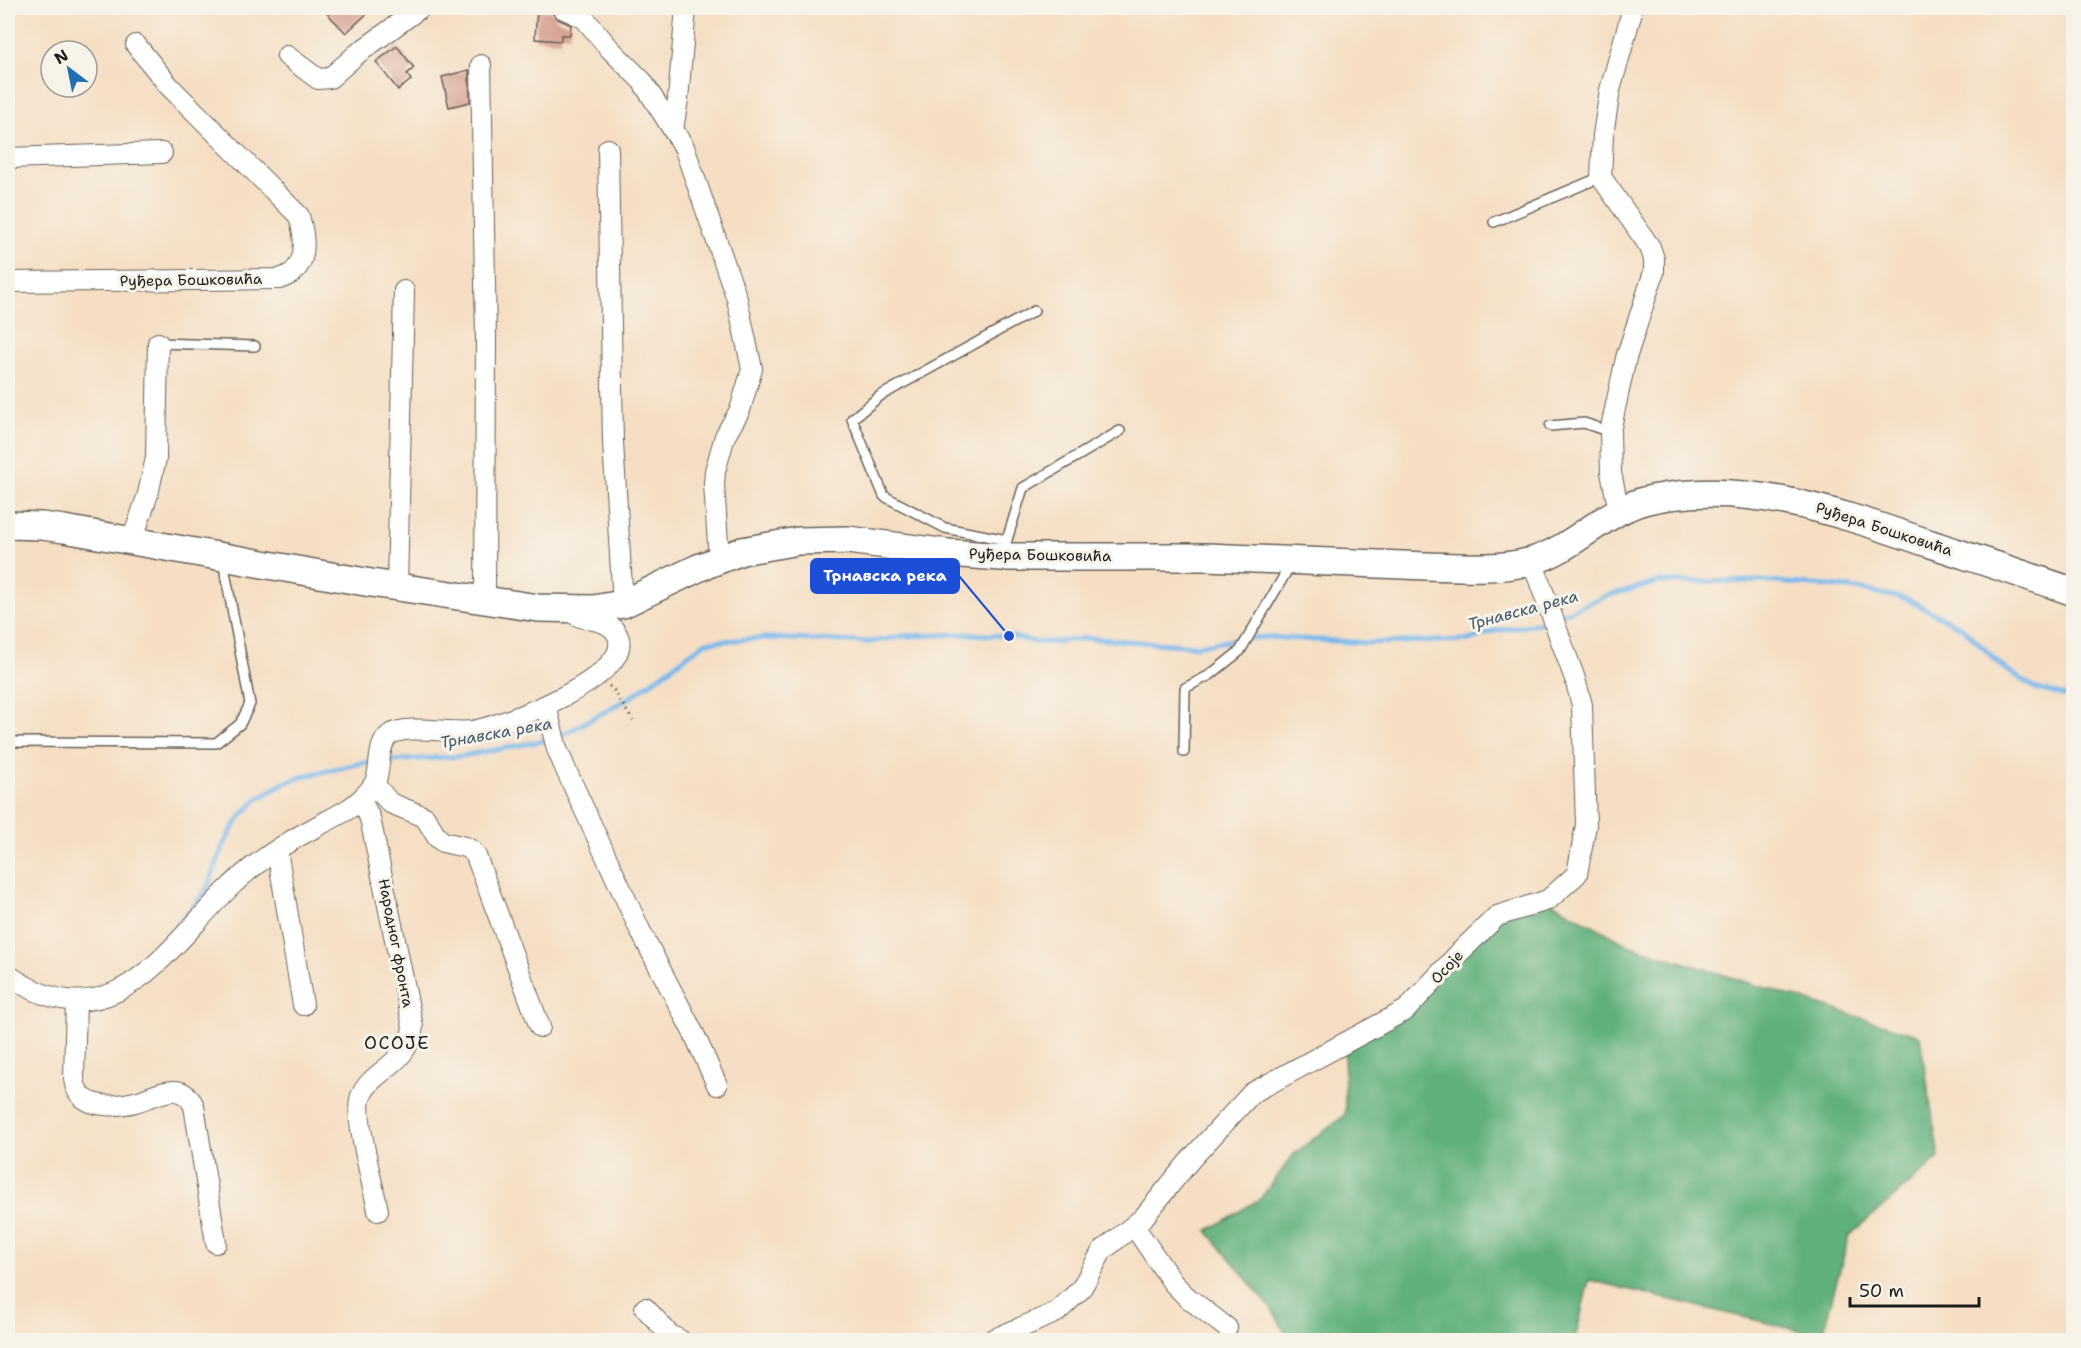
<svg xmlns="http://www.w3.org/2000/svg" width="2081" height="1348" viewBox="0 0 2081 1348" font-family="'Shantell Sans',sans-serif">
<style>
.forest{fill:#60b07c;stroke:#3e664c;stroke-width:1.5}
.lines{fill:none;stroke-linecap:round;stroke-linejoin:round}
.stream{stroke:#77b8ec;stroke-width:5}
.building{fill:#d39689}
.lane-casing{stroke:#686056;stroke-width:12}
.street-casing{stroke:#686056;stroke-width:22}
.secondary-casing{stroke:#686056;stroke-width:30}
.path{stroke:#686056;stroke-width:3;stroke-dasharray:1.5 4.5;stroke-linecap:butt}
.lane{stroke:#fff;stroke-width:9}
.street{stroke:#fff;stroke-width:20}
.secondary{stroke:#fff;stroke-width:27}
.labels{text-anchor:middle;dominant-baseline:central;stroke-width:6;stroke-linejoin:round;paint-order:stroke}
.street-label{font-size:15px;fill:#1c1c1c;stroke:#f7f3e8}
.water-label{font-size:16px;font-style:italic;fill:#405a6f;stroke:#f7f3e8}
.quarter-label{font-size:18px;letter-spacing:1.5px;fill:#1c1c1c;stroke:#f7f3e8}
.leader{fill:none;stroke:#1d4ed8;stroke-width:2}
.callout-dot{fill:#1d4ed8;stroke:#f7f3e8;stroke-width:2}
.callout{fill:#1d4ed8;stroke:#1d4ed8;stroke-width:2}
.callout-label{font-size:16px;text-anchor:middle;font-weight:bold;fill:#fff}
</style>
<rect width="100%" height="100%" fill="#f7f3e8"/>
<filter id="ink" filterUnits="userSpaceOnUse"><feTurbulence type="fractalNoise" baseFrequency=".0167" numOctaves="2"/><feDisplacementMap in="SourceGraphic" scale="12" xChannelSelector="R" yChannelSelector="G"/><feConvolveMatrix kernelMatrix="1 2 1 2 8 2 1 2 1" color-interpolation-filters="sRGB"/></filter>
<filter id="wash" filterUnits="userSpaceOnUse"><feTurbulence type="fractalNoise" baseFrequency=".008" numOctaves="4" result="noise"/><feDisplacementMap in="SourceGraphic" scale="24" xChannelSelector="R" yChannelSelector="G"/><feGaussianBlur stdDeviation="1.35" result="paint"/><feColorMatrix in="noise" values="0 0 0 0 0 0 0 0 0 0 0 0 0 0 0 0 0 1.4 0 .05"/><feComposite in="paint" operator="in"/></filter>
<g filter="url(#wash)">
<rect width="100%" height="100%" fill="#f5dec3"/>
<!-- forest -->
<polygon class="forest" points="1548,900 1628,945 1920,1036 1939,1158 1849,1236 1822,1336 1589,1280 1575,1340 1290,1340 1273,1311 1207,1231 1260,1199 1295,1153 1345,1115 1344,1045 1406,1010 1497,916"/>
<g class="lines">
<!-- stream -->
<polyline class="stream" points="135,970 166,941 207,889 223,846 232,829 242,815 256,800 284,783 308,775 362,763 462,756 547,740 568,732 631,697 706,642 765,638 870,642 904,636 969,634 1009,636 1036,642 1057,642 1085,638 1196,646 1238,639 1268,637 1368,643 1469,640 1494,631 1537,624 1609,595 1659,582 1760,581 1852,588 1907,599 1964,629 2005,669 2037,689 2074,698"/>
</g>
<g id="blocks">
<!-- building -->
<g class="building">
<polygon points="322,8 373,8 346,33"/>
<polygon points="537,9 550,10 557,19 571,25 570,35 561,35 561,41 535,39"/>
<polygon points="397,46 414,68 407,74 411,80 398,90 376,62"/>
<polygon points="469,70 470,102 449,107 442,77"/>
</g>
</g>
</g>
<g filter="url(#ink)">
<use href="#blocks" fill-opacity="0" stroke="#686056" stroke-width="1.5"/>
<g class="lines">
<!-- lane casing -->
<g class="lane-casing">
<g id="lane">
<polyline points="1494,222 1601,177"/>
<polyline points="158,343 255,346"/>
<polyline points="1550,426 1584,423 1610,432"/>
<polyline points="1007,540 945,528 884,496 852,419 880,396 1034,311"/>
<polyline points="1006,543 1023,488 1120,431"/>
<polyline points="8,742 216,743 240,724 250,704 223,561"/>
<polyline points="1184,752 1185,688 1210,675 1240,651 1291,564"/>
</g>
</g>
<!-- street casing -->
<g class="street-casing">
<g id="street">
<polyline points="562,8 584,18 610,49 642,81 684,147 737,299 752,369 740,410 725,436 715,471 714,484 719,559"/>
<polyline points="287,56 318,79 330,78 357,54 420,8"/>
<polyline points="481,65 486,337 485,601"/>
<polyline points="673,130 678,99 686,8"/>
<polyline points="608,149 613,442 623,604"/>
<polyline points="8,158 162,153"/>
<path d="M8,282l272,-3c4,-2 10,-4 13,-7 16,-14 11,-39 6,-56l-130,-130 -33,-41"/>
<polyline points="1619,510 1611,473 1610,432 1626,358 1654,272 1654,259 1650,247 1601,177 1603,135 1610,90 1631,15 1629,8"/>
<polyline points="132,541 148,494 156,458 158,343"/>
<polyline points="397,587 404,291"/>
<polyline points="546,706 557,749 566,770 640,930 695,1036 717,1085"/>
<polyline points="374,784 390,803 425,817 437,837 443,842 465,847 471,850 476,856 540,1027"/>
<path d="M358,802l7,6 5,10 43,209c-6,40 -40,41 -52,69 -8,18 13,92 17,115"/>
<polyline points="277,850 303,1005"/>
<path d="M8,975c118,82 170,-54 250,-112 17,-13 35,-24 54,-34 17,-10 39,-18 53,-34 4,-4 9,-10 11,-15 5,-13 1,-38 15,-46 18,-10 60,0 81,-3 27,-4 175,-58 143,-100 -10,-13 -28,-9 -41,-17"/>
<path d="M76,1002l-2,76c2,31 37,30 61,24 12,-3 28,-12 41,-11 9,1 14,7 18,15l22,137"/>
<polyline points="1134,1226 1173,1283 1187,1297 1227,1328"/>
<polyline points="645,1308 670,1335 680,1340"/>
<polyline points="992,1340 1057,1312 1081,1289 1102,1251 1143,1218 1191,1159 1252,1093 1406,1010 1461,951 1497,916 1548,900 1577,874 1586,825 1582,705 1575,679 1532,561"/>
</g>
</g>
<!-- secondary casing -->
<g class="secondary-casing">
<path id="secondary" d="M8,525l34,1 22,3 307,54 167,25 55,1 30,-5 75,-36 44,-17 56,-10 50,-1 100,13 54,4h204l221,9c34,1 72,4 105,-5 44,-13 74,-53 120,-62 95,-20 190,15 279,45 48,16 95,31 143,48"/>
</g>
<!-- path -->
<polyline class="path" points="609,686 613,689 633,721"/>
<!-- lane -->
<use href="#lane" class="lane"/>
<!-- street -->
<use href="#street" class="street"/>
<!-- secondary -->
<use href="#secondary" class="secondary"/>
</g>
</g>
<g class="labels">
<!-- street labels -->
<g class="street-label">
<text transform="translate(191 280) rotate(-1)">Руђера Бошковића</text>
<text transform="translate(1884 529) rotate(18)">Руђера Бошковића</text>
<text transform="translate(1040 555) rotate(1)">Руђера Бошковића</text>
<text transform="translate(396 943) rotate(79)">Народног фронта</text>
<text transform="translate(1447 967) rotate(-47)">Осоје</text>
</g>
<!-- water labels -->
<g class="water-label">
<text transform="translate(1523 610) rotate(-15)">Трнавска река</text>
<text transform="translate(496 733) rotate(-10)">Трнавска река</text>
</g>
<!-- quarter labels -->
<g class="quarter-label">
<text x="397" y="1043">ОСОЈЕ</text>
</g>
</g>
<!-- callouts -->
<path class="leader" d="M1009 636L959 576"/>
<circle class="callout-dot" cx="1009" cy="636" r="6"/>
<rect class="callout" x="811" y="559" width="148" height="34" rx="6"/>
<g class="callout-label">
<text x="885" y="581">Трнавска река</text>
</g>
<!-- margin -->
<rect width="2081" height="1348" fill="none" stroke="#f7f3e8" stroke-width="30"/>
<!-- north arrow -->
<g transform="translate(69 69) rotate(328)"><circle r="28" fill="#f7f3e8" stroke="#9f9d96" stroke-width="1.5"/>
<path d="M0-4.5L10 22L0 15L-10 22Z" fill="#1f6fb2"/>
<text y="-9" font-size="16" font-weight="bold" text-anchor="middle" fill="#1c1c1c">N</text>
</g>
<!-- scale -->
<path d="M1850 1297v9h129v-9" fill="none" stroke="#1c1c1c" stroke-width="3"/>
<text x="1859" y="1297" font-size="18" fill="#1c1c1c" stroke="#f7f3e8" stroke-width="4.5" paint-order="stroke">50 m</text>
</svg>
